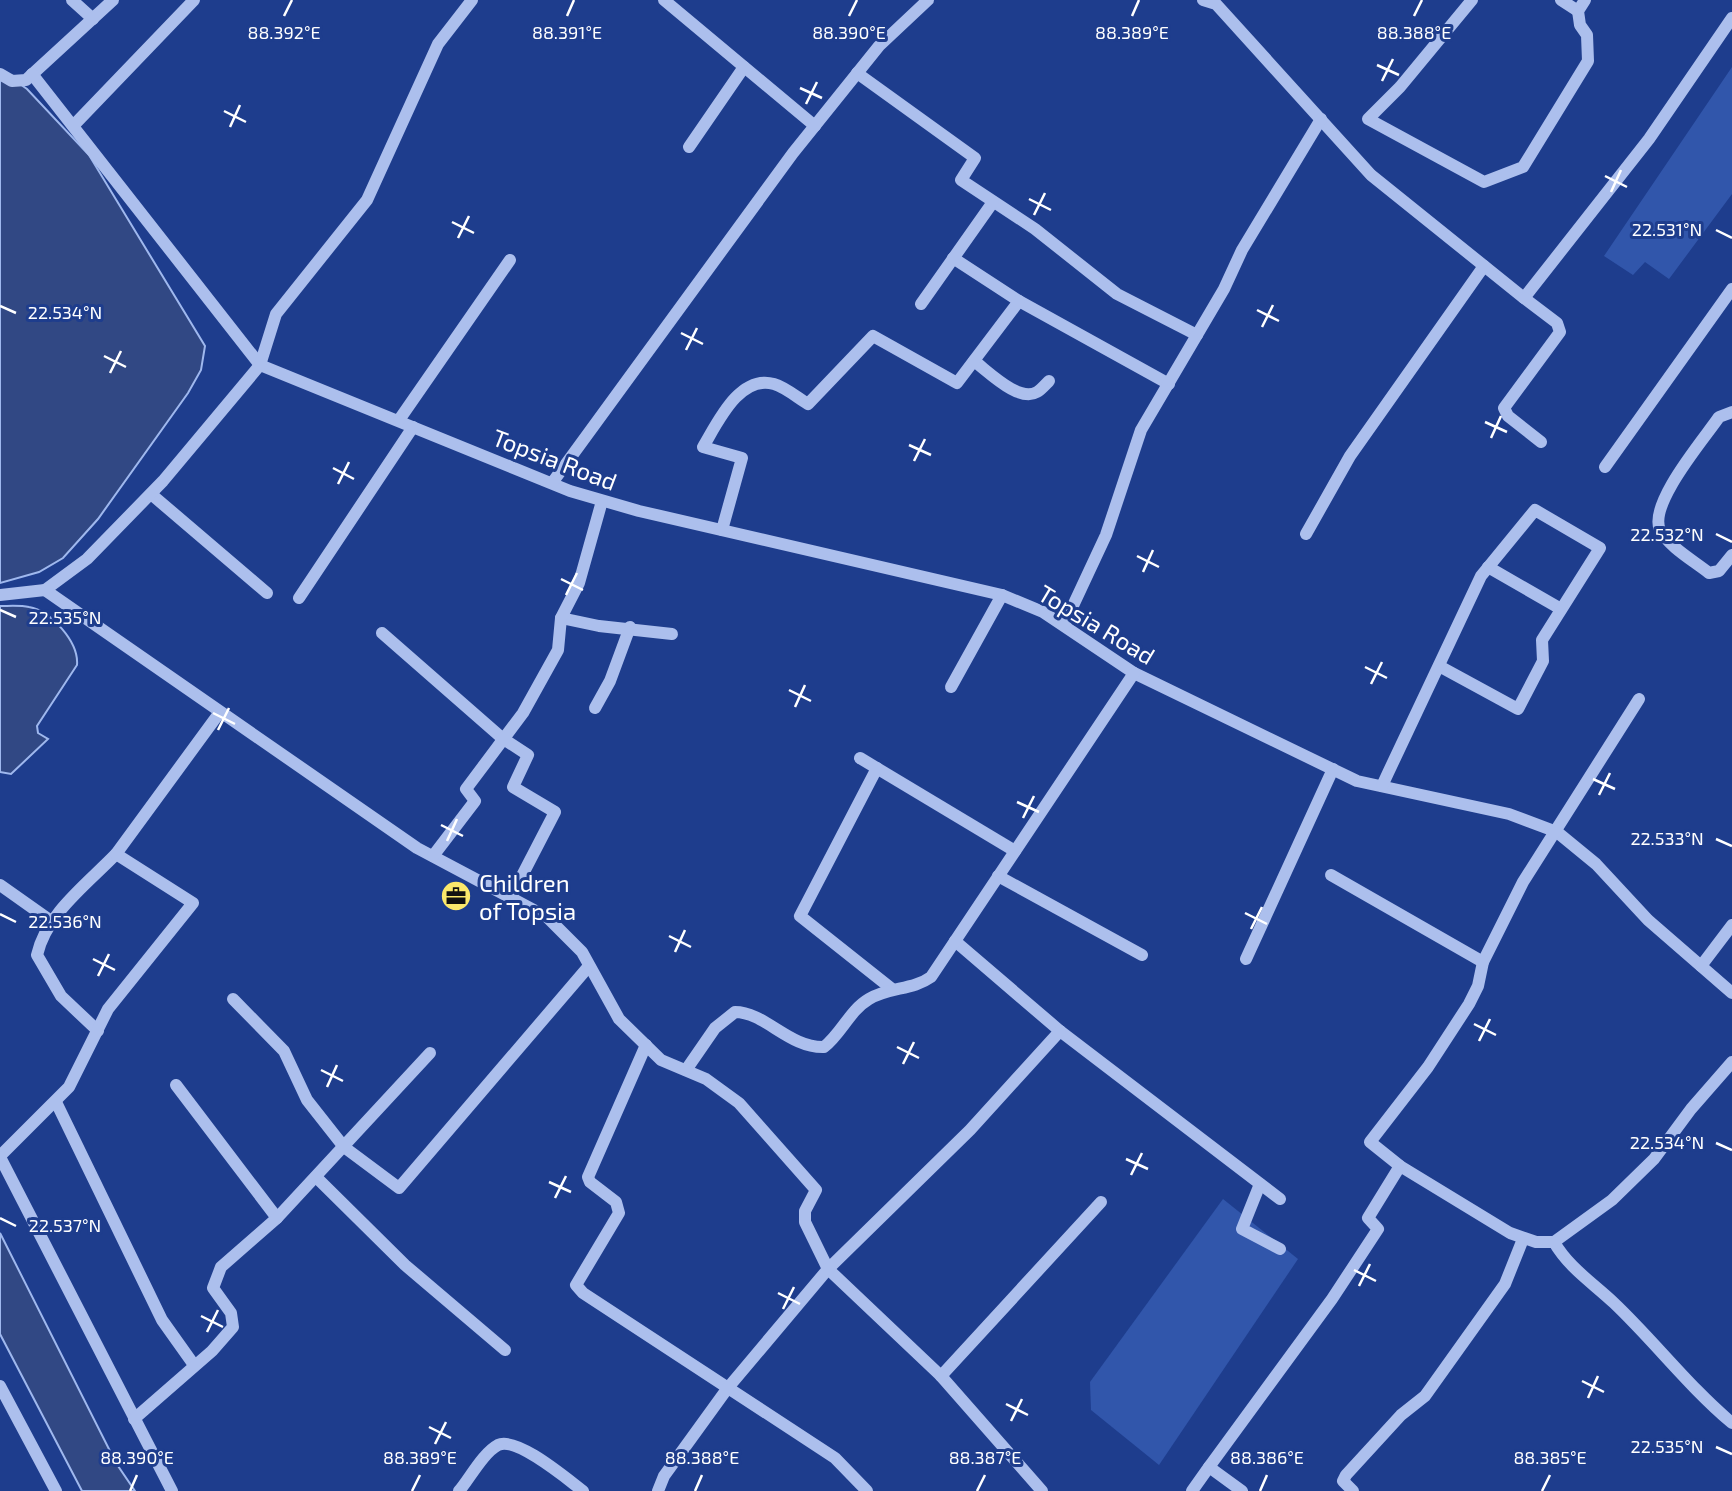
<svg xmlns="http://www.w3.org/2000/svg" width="1732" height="1491" viewBox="0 0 1732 1491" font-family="'Exo 2',sans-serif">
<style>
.green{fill:#3156ab}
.water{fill:#314884;stroke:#9fb8ee;stroke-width:2}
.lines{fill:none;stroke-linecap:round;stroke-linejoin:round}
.minor{stroke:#acbfed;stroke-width:12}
.ticks{fill:none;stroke:#fff;stroke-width:2.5}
.labels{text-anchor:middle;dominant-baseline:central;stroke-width:6;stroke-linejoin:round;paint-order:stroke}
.street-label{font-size:24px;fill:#fff;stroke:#1e3d8d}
.poi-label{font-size:24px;fill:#fff;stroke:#1e3d8d;text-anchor:start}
.ticks-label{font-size:18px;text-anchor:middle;fill:#fff;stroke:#1e3d8d;stroke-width:6;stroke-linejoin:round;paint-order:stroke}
</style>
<rect width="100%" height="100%" fill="#1e3d8d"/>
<!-- green -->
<g class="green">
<polygon points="1732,67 1732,194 1669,279 1645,262 1633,275 1604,256"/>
<polygon points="1223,1199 1298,1259 1159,1465 1091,1410 1090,1382"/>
</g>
<!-- water -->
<g class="water">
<polygon points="0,80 17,82 27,89 89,155 205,346 201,370 188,393 98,519 63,558 39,572 0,583"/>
<path d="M0,606c9,0 20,-1 29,1 22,4 50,35 48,58l-40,61 1,7 10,6 -37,35 -11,-2z"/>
<polygon points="0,1233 116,1463 135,1491 82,1491 0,1334"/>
</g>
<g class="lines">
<!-- minor -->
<g class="minor">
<polyline points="72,0 93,19"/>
<polyline points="664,0 815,126"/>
<polyline points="1203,0 1216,4 1371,175 1524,298 1649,139 1732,18"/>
<polyline points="1472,0 1400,87 1368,119 1484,182 1523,167 1588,61 1587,35 1580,25 1578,11 1585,0"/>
<polyline points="1561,0 1578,11"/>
<polyline points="857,73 975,158 961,180 1035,229 1117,294 1197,335"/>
<polyline points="0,74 12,81 26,80 113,0"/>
<polyline points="32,74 260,365 570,491 639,511 1002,595 1043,612 1134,673 1357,781 1509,814 1557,832 1596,864 1648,920 1732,993"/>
<polyline points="73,126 194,0"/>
<polyline points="689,147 744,67"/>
<polyline points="953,258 1019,301 1169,384"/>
<polyline points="1524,298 1557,323 1560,332 1504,408 1508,416 1541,442"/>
<polyline points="921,304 993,202"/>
<path d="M974,361c14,10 45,42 63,31 4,-2 9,-8 12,-11"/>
<path d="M1732,412l-13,5c-15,22 -71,87 -59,113 9,17 34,31 49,43l10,-2 13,-16"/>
<polyline points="399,420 510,260"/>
<polyline points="1605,467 1732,289"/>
<polyline points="552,483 793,153 879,46 928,0"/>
<polyline points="151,494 267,593"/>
<path d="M722,530l20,-72 -39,-11c14,-23 36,-73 71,-63 11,3 24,14 34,20l65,-68 84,47 62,-82"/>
<polyline points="1306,534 1350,456 1484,266"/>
<polyline points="1488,567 1561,609"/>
<polyline points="45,590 417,848 547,917 582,952 619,1019 661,1060 706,1079 739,1103 816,1190 805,1211 805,1222 828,1269 941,1376 1042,1491"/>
<polyline points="0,595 45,590 87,559 163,481 260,365 276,314 367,200 438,44 472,0"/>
<polyline points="299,598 413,427"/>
<polyline points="561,618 599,626 672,634"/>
<polyline points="1064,625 1106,535 1141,430 1224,289 1242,250 1321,119"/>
<polyline points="382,633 502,738 528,755 513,787 555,812 511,897"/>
<polyline points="951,687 1002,595"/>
<polyline points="1639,699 1523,882 1483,962 1478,986 1469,1004 1428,1067 1370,1142 1400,1166 1510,1233 1536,1242 1554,1242 1612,1200 1654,1159 1691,1109 1732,1062"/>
<polyline points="595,708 610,681 630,627"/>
<polyline points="860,758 1015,851"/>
<polyline points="877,768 800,916 892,989"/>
<polyline points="1382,786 1388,773 1481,576 1535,510 1600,548 1542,640 1543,661 1518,709 1439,666"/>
<polyline points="433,856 475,801 466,789 523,713 558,650 561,618 579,583 602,501"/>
<polyline points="1331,875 1483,962"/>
<polyline points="998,876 1142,955"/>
<polyline points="0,885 51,921"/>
<polyline points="955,941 1060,1031 1280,1199"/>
<polyline points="1246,959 1333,769"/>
<polyline points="1701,966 1732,925"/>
<polyline points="233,999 284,1051 307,1100 344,1147 399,1188 589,966"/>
<path d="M98,1031l-37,-35 -24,-41c9,-41 50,-71 79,-101"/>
<polyline points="646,1045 588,1177 590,1182 616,1202 619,1213 576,1285 583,1293 835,1458 867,1491"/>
<path d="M686,1070l29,-42 20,-16c30,0 54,36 89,35 17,-13 26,-37 45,-48 20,-12 44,-9 62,-22l203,-304"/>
<polyline points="176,1085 277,1218"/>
<polyline points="56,1102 162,1320 194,1365"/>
<polyline points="0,1156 69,1087 108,1009 193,903 116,854 220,712"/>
<polyline points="0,1157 172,1491"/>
<polyline points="316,1177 405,1265 505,1350"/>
<polyline points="1260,1184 1242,1229 1280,1249"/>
<path d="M1554,1242c15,26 39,41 60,61 41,39 75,84 118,120"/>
<polyline points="941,1376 1101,1202"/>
<polyline points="0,1386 56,1491"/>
<polyline points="134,1419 212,1351 233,1327 231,1313 213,1288 221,1267 277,1218 430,1053"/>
<path d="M459,1491c11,-13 24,-38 39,-46 19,-9 70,35 85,46"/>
<polyline points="658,1491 664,1476 727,1389 828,1269 970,1130 1060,1031"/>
<polyline points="1192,1491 1209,1467"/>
<polyline points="1242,1491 1209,1467 1332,1299 1378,1229 1368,1218 1400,1166"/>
<polyline points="1353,1491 1343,1481 1346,1475 1401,1415 1425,1396 1505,1284 1523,1239"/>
</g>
</g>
<!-- ticks -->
<path class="ticks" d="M284,16l8,-16M567,16l7,-16M849,16l8,-16M1132,16l7,-16M1414,16l8,-16M1377,65l22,10M1382,81l11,-22M800,88l22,10M806,104l11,-22M224,111l22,11M230,127l10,-22M1605,176l22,11M1611,192l10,-22M1029,199l22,11M1034,215l11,-22M452,222l22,11M1716,230l16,8M458,238l11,-22M0,306l16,7M1257,310l22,11M1262,327l11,-22M681,333l22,11M686,350l11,-22M104,356l22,11M110,373l11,-22M1485,422l22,10M1491,438l10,-22M909,445l22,10M914,461l11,-22M333,468l21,11M338,484l11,-22M1716,534l16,8M1137,556l22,11M1143,572l10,-22M561,579l22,11M566,595l11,-22M0,610l16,7M1365,667l22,11M1371,684l11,-22M789,690l22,11M795,707l10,-22M213,713l22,11M218,730l11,-22M1593,779l22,10M1599,795l11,-22M1017,802l22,10M1023,818l11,-22M441,825l22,11M1716,839l16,7M447,841l10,-22M1245,913l22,11M0,914l16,8M1251,929l11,-22M669,936l22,11M675,952l10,-22M93,959l22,11M98,976l11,-22M1474,1024l22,11M1479,1041l11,-22M897,1047l22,11M903,1064l11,-22M321,1070l22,11M327,1087l10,-22M1716,1143l16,7M1126,1159l22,10M1131,1175l11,-22M549,1182l22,10M555,1198l11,-22M0,1218l16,8M1354,1270l22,11M1359,1286l11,-22M778,1293l22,11M783,1309l11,-22M201,1316l22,11M207,1332l11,-22M1582,1381l22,11M1588,1398l10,-22M1006,1404l22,11M1011,1421l11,-22M429,1427l22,11M435,1444l11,-22M1716,1447l16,7M130,1491l7,-16M412,1491l8,-16M695,1491l7,-16M977,1491l8,-16M1260,1491l7,-16M1542,1491l8,-16"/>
<!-- icons -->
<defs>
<g id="office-disc" transform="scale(1.575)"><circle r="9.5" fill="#fbe86b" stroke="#1e3d8d"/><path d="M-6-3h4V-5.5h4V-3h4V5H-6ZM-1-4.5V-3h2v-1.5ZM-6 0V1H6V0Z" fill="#111"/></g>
</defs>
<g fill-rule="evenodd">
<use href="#office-disc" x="456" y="896"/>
</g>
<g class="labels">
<!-- street labels -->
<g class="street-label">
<text transform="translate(555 459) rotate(21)">Topsia Road</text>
<text transform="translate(1097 624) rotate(31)">Topsia Road</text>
</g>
<!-- poi labels -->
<g class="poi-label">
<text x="479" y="882">Children<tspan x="479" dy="28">of Topsia</tspan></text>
</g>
</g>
<g class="ticks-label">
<text x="284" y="39">88.392°E</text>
<text x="567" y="39">88.391°E</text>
<text x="849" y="39">88.390°E</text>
<text x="1132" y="39">88.389°E</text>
<text x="1414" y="39">88.388°E</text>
<text x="1667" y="236">22.531°N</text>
<text x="65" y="319">22.534°N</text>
<text x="1667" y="541">22.532°N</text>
<text x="65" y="624">22.535°N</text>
<text x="1667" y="845">22.533°N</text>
<text x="65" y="928">22.536°N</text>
<text x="1667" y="1149">22.534°N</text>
<text x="65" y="1232">22.537°N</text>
<text x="1667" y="1453">22.535°N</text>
<text x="137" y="1464">88.390°E</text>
<text x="420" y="1464">88.389°E</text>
<text x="702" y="1464">88.388°E</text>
<text x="985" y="1464">88.387°E</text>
<text x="1267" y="1464">88.386°E</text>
<text x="1550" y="1464">88.385°E</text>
</g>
</svg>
